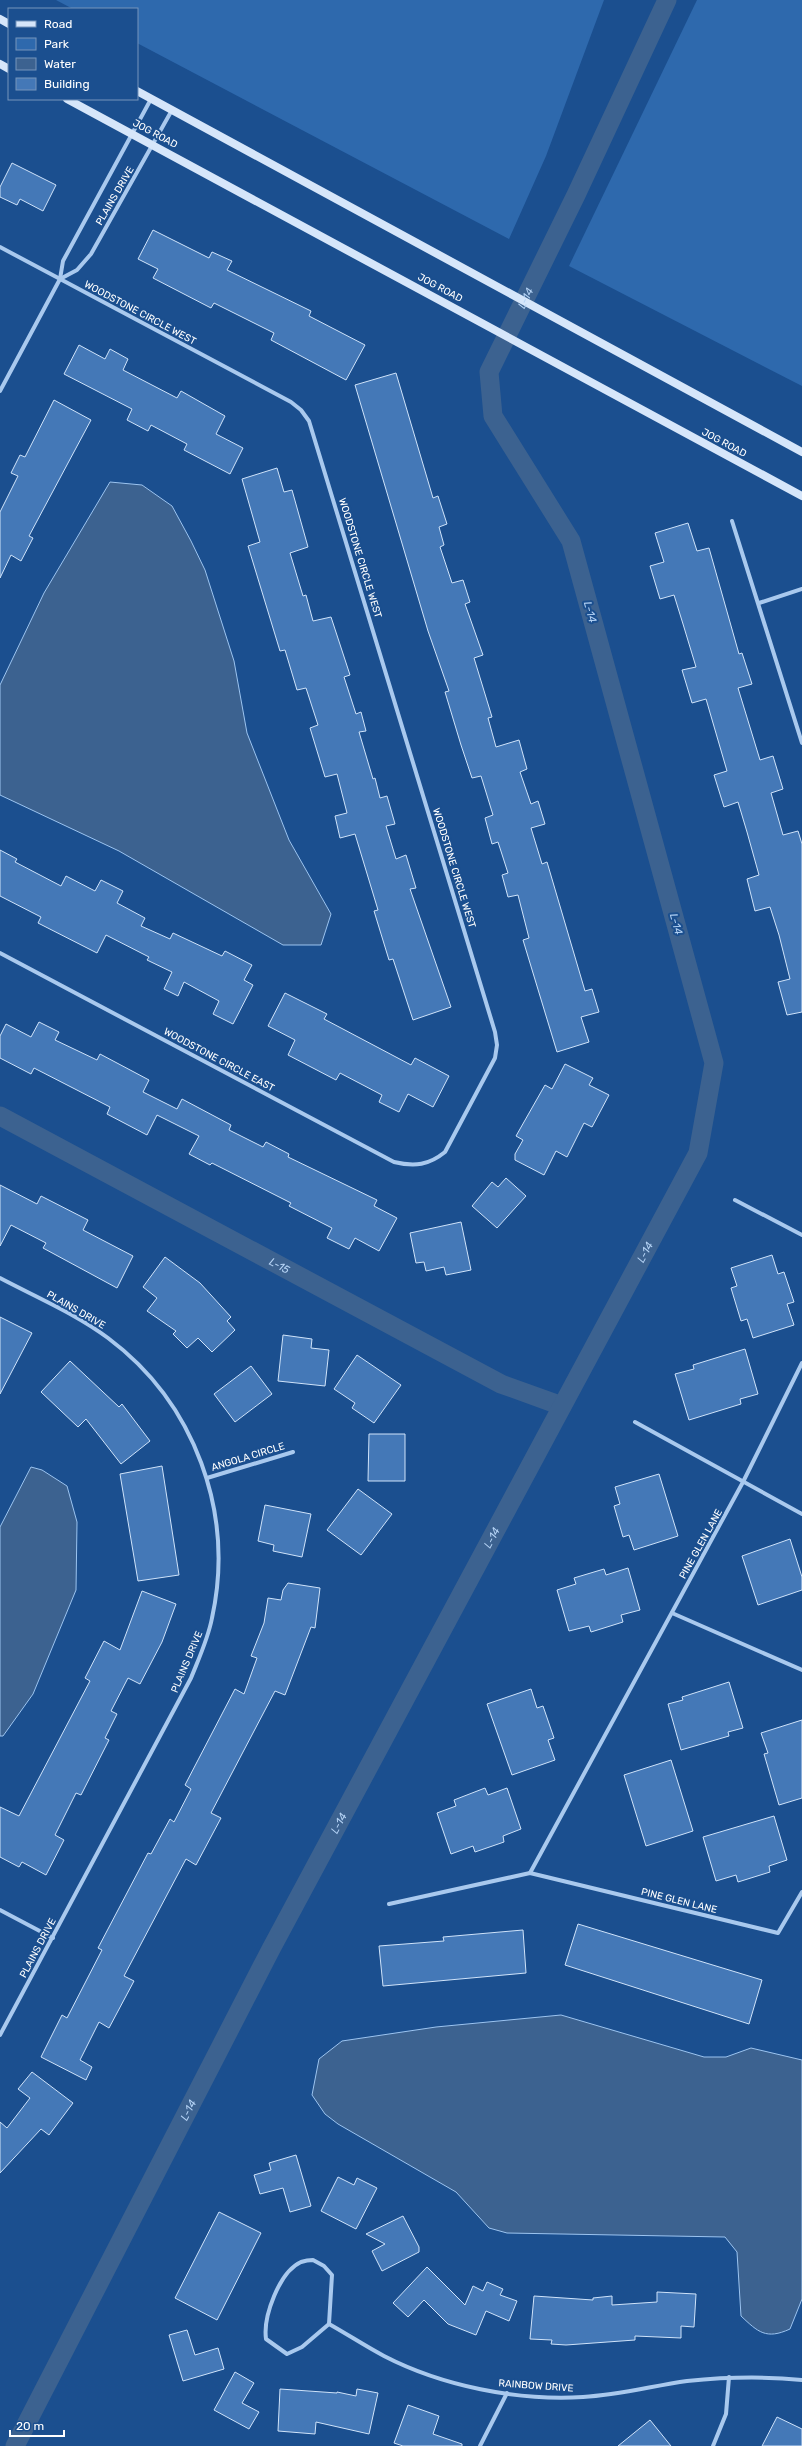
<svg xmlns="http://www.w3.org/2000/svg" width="802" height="2446" viewBox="0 0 802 2446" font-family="Rubik,sans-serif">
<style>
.green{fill:#2e69ad}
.water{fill:#3c6290;stroke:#9cc4f0}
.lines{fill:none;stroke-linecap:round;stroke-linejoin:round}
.canal{stroke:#3c6290;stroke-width:19}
.building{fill:#4478b7;stroke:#cfe3fa}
.street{stroke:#a9c9ee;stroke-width:4}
.secondary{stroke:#d6e6fa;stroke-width:8}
.labels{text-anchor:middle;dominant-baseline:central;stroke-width:4;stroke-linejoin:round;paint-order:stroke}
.street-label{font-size:10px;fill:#fff;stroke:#1b4f8f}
.water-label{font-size:11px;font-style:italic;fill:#b5d3f5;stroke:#1b4f8f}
</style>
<rect width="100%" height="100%" fill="#1b4f8f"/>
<!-- green -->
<g class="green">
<polygon points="56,0 604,0 546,156 509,239 137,43 137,9 73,9"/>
<polygon points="697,0 802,0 802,386 569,266"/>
</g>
<!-- water -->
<g class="water">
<polygon points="110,482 142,485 172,506 191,541 205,570 234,661 247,733 289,840 331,914 321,945 283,945 119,851 0,795 0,685 44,593"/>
<polygon points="31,1467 42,1470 67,1486 77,1522 76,1590 33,1694 3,1736 0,1736 0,1527"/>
<path d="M561,2015l143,42h22l25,-9 51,12v239l-12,30c-24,11 -32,3 -49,-13l-4,-64 -12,-15 -218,-4 -18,-5 -33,-36 -118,-68 -13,-10 -13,-19 7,-36 23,-18 94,-14z"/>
</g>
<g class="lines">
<!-- canal -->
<g class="canal">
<path id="s1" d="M0,1116l501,268 61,22"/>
<path id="s2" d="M15,2446l256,-497 427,-796 16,-90 -143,-522 -78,-125 -4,-44 87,-177 91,-195"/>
</g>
</g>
<!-- building -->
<g class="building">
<polygon points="12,163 56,185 43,211 20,199 17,205 0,197 0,187"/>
<polygon points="153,230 209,258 212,252 232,261 227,270 311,311 309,316 365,345 346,380 271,340 274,333 214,303 211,308 153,278 158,269 138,259"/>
<polygon points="79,345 105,359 110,349 128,359 123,370 177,398 181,391 225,416 216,434 243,448 230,474 184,450 187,444 151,425 148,431 127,420 132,409 64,374"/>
<polygon points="396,373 433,498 438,496 447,524 439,527 444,545 440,547 452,583 463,580 470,602 465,604 483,655 474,658 492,717 488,718 496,747 519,740 527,769 520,772 531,804 538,801 545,824 531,828 542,864 547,862 585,991 592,989 599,1012 581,1017 589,1042 557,1052 523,940 529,938 518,895 508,897 502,875 508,873 498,842 492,844 485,818 493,815 481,776 472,778 461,745 445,692 449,691 428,631 355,385"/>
<polygon points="54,400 91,420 29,536 33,538 21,561 11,555 0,578 0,512 18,476 11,473 20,455 25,457"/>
<polygon points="277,468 284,492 292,490 308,547 290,553 303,596 306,595 313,621 331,617 350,675 344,677 356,714 361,712 366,731 359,732 373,779 375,778 380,798 387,796 395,824 386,826 396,859 406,855 416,888 410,889 451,1007 413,1020 393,959 389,960 374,911 378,910 355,834 340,838 335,816 347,813 337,774 325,777 310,728 318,725 306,688 297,690 285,650 280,651 248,546 260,542 242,479"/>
<polygon points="688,523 697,551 709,548 739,654 742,653 752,684 738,688 760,760 773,756 783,789 771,793 783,835 798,831 802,844 802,1012 787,1015 778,982 790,979 779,935 770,907 755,911 747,879 759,875 747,832 738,802 724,807 714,775 727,771 706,699 692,703 682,670 696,667 683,624 674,595 660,599 650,566 664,562 655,533"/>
<polygon points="0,850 17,859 15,862 61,886 66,876 95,891 101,880 123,891 117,903 145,918 141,926 170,939 173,933 222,956 225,951 252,965 244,980 253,985 233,1024 213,1014 219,1001 184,982 178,996 164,989 172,972 147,960 149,957 106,935 97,953 38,923 41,917 0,896"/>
<polygon points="285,993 327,1014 324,1019 411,1065 415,1058 449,1076 433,1107 408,1094 399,1112 379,1102 382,1095 340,1073 336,1080 288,1055 295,1040 268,1026"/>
<polygon points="39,1022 59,1032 55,1040 97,1060 100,1054 149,1080 143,1092 177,1109 182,1099 231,1125 229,1130 263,1147 266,1142 289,1154 288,1157 377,1200 374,1206 397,1218 379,1251 355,1238 349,1249 327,1238 332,1228 289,1206 291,1203 212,1163 210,1165 189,1154 199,1136 157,1115 147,1135 107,1114 110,1107 34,1068 31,1074 0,1058 0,1036 6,1024 31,1037"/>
<polygon points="565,1064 593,1078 589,1085 609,1095 592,1127 584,1123 567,1157 556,1151 544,1175 515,1160 515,1154 523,1140 516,1136 545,1085 552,1089"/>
<polygon points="506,1178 526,1196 497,1228 472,1206 492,1182 498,1187"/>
<polygon points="0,1185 37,1204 41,1196 88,1220 83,1230 133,1256 117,1288 43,1248 46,1243 11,1225 0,1246"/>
<polygon points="461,1222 471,1270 446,1275 444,1267 426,1271 424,1262 416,1263 410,1233"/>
<polygon points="772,1255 778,1274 784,1272 794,1302 787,1304 794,1325 753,1338 747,1319 741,1321 731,1288 737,1286 731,1268"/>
<polygon points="165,1257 200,1283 231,1317 227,1321 235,1330 212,1352 198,1338 187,1348 173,1334 176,1331 147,1311 157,1298 143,1287"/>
<polygon points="0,1317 32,1333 0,1394"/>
<polygon points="283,1335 312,1339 311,1348 329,1350 325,1386 278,1381"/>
<polygon points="745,1349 758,1394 740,1399 741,1404 689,1420 675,1374 694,1369 693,1365"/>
<polygon points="357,1355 401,1385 374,1423 352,1408 355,1403 334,1389"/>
<polygon points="70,1361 119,1407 122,1404 150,1441 121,1464 86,1419 78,1427 41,1392"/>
<polygon points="251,1366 272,1394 235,1422 214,1394"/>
<polygon points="369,1434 405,1434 405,1481 368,1481"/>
<polygon points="162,1466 179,1575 138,1581 120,1474"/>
<polygon points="659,1474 678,1536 634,1550 629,1535 623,1537 614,1506 620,1504 615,1487"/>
<polygon points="358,1489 392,1514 361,1555 327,1530"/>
<polygon points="265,1505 311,1514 302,1557 273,1551 274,1545 258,1541"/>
<polygon points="790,1539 802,1577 802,1590 758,1605 742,1556"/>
<polygon points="628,1568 640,1610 621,1615 623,1622 591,1632 589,1626 569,1631 557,1590 576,1584 574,1578 604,1569 606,1575"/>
<polygon points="288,1583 320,1588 315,1628 311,1627 285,1695 275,1691 211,1813 221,1818 196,1865 186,1859 124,1976 134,1981 109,2028 99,2022 80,2060 92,2067 86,2080 41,2057 62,2015 67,2018 102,1950 98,1948 148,1853 151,1854 170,1819 174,1822 191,1789 185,1785 235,1689 244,1694 257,1658 251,1656 264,1623 268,1598 281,1600 283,1590"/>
<polygon points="142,1591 176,1604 162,1642 140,1684 128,1678 111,1711 117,1714 105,1738 109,1740 81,1795 76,1793 55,1835 64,1840 46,1875 22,1862 19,1867 0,1857 0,1807 19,1816 90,1681 85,1678 104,1641 120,1650"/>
<polygon points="729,1682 743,1728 728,1732 729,1736 681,1750 668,1704 683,1700 682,1697"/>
<polygon points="531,1689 537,1708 543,1706 554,1738 548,1740 555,1760 512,1775 487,1704"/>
<polygon points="802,1720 802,1798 779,1805 764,1754 768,1753 761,1733"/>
<polygon points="671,1760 693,1831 646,1846 624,1775"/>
<polygon points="485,1788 488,1795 507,1788 521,1829 503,1836 504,1842 475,1852 473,1846 451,1854 437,1813 456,1806 454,1800"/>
<polygon points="774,1816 787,1860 769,1866 770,1872 738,1882 736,1875 716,1881 703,1837"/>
<polygon points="578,1924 762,1980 749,2024 565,1965"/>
<polygon points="523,1930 526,1973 383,1986 379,1946 444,1941 443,1937"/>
<polygon points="32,2072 73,2103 49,2135 41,2129 0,2173 0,2122 7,2128 30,2098 18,2089"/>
<polygon points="296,2155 311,2206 290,2212 283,2188 260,2194 254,2175 271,2170 269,2163"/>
<polygon points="338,2177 354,2185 357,2178 377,2188 356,2229 321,2211"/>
<polygon points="219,2212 261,2233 217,2320 175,2298"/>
<polygon points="403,2216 419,2247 419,2252 382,2271 372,2251 385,2244 366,2234"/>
<polygon points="427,2267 465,2305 473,2286 483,2291 487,2282 503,2289 500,2295 517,2301 509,2321 486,2311 476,2335 448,2324 424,2300 408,2317 393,2303"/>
<polygon points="657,2292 696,2294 694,2327 681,2326 681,2338 635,2336 635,2340 566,2345 551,2344 552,2340 530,2339 534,2296 593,2300 593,2298 612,2296 612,2305 657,2302"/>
<polygon points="187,2330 195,2355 218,2348 224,2369 183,2381 169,2335"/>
<polygon points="235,2372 254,2383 242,2403 259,2412 249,2429 214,2410"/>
<polygon points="280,2389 337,2393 337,2392 356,2396 357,2389 378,2393 369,2434 316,2422 315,2434 278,2431"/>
<polygon points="408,2405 439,2416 433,2434 462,2444 462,2446 403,2446 394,2443"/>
<polygon points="777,2417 802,2429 802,2446 762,2446"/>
<polygon points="650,2420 671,2446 618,2446"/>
</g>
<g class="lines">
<!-- street -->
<g class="street">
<path d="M0,247l291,155 10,8 8,11 186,611 2,13 -2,13 -50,94c-16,13 -30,15 -51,10l-394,-209"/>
<polyline points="60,279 77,270 91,254 172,110"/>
<polyline points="0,391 60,279 63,261 151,99"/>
<polyline points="732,521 802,743"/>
<polyline points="759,603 802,589"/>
<polyline points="735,1200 802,1235"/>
<path d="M0,1278c36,19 76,36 108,60 87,65 127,175 104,280 -4,21 -13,40 -21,60l-191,357"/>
<polyline points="635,1422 802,1514"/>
<polyline points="207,1478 293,1452"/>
<polyline points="672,1613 802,1670"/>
<polyline points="530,1873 743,1482 802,1363"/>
<polyline points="389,1904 530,1873 778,1933 802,1892"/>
<polyline points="0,1910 53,1938"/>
<path d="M313,2260l11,6 8,9 -3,49 -27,23 -15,7 -21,-15c-3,-22 13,-67 35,-77 3,-1 8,-2 12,-2z"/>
<path d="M329,2324c18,10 36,22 55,32 58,30 133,45 199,41 36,-2 69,-11 104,-16 39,-4 76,-5 115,-1"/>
<polyline points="480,2446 507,2393"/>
<polyline points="713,2446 726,2414 729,2377"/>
</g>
<!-- secondary -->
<g class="secondary">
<polyline points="0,19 9,24"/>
<polyline points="0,64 9,69"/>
<polyline points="137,91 802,452"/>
<polyline points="67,99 802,496"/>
</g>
</g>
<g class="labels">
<!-- street labels -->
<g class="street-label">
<text transform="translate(155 134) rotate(28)">JOG ROAD</text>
<text transform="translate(115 196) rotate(-60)">PLAINS DRIVE</text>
<text transform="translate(440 288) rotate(28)">JOG ROAD</text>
<text transform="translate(140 313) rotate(28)">WOODSTONE CIRCLE WEST</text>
<text transform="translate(724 443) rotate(28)">JOG ROAD</text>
<text transform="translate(360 558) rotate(73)">WOODSTONE CIRCLE WEST</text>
<text transform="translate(454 868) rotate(73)">WOODSTONE CIRCLE WEST</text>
<text transform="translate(219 1060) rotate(28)">WOODSTONE CIRCLE EAST</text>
<text transform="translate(76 1310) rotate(30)">PLAINS DRIVE</text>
<text transform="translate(248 1457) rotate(-17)">ANGOLA CIRCLE</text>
<text transform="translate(701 1544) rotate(-61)">PINE GLEN LANE</text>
<text transform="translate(187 1662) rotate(-67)">PLAINS DRIVE</text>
<text transform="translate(679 1901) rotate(14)">PINE GLEN LANE</text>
<text transform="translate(38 1948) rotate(-62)">PLAINS DRIVE</text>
<text transform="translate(536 2386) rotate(4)">RAINBOW DRIVE</text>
</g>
<!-- water labels -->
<g class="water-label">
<text stroke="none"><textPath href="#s2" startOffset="2369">L-14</textPath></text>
<text transform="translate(590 612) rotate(75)">L-14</text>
<text transform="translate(676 924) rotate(75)">L-14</text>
<text stroke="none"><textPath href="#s2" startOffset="1350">L-14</textPath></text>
<text stroke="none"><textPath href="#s1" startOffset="317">L-15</textPath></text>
<text stroke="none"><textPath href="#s2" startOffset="1026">L-14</textPath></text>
<text stroke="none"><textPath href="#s2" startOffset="702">L-14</textPath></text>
<text stroke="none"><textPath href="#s2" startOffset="378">L-14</textPath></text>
</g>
</g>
<!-- legend -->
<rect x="8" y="8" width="130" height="92" fill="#1b4f8f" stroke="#7695bc"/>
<rect x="16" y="21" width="20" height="6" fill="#d6e6fa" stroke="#7695bc"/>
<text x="44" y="28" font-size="12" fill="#ffffff">Road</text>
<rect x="16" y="38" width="20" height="12" fill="#2e69ad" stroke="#7695bc"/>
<text x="44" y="48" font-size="12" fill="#ffffff">Park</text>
<rect x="16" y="58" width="20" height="12" fill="#3c6290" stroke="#7695bc"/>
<text x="44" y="68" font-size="12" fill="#ffffff">Water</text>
<rect x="16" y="78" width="20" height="12" fill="#4478b7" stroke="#7695bc"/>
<text x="44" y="88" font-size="12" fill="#ffffff">Building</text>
<!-- scale -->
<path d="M10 2430v6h54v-6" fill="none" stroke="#ffffff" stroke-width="2"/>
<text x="16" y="2430" font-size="12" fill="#ffffff" stroke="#1b4f8f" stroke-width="3" paint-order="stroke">20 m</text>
</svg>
